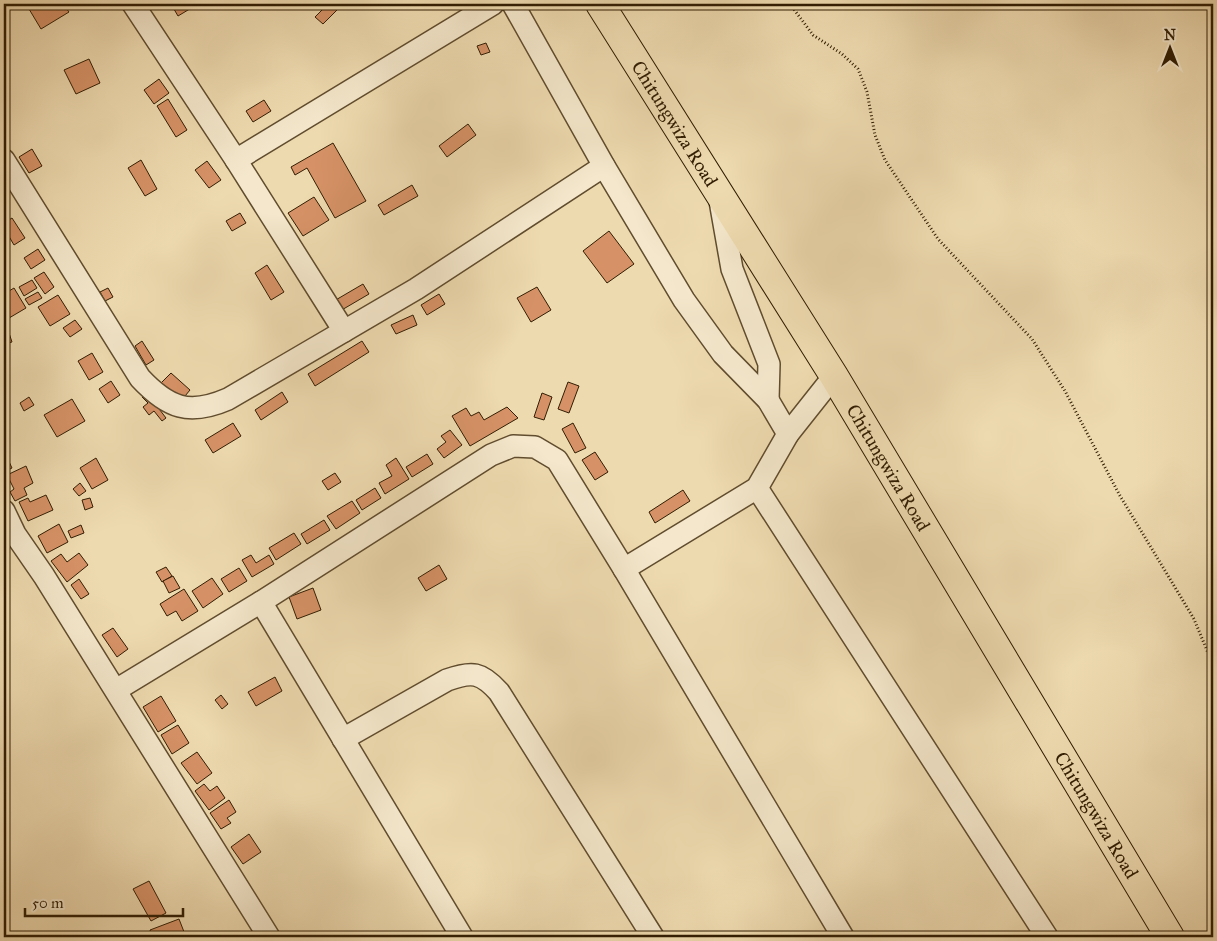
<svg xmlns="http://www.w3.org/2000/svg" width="1217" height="941" viewBox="0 0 1217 941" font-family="'IM FELL Great Primer',serif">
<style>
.building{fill:#d69266;stroke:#311d03}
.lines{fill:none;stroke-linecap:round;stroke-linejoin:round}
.minor-casing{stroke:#604c2e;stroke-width:24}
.major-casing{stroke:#311d03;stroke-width:30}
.path{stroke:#311d03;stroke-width:3;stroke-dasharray:1 2.5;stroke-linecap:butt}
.minor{stroke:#f4e7cb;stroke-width:21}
.major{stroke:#eedaaf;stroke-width:28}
.labels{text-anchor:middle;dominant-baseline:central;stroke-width:4;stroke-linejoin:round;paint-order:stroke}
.street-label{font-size:19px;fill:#311d03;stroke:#f4e7cb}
</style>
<rect width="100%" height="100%" fill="#eedaaf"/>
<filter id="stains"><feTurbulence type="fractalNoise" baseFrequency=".004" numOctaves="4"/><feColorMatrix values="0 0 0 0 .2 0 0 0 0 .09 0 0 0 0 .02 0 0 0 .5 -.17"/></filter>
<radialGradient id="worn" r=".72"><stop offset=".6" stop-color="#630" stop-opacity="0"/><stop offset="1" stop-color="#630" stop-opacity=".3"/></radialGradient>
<!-- building -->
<g class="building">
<polygon points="26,4 63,4 69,12 41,29"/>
<polygon points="171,4 198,4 178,16"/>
<polygon points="328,4 336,4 340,7 323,24 315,17"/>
<polygon points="486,43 490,52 481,55 477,46"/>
<polygon points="89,59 100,83 76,94 64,70"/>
<polygon points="159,79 169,93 154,104 144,90"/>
<polygon points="168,99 187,130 176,137 157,106"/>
<polygon points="264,100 271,111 253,122 246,111"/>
<polygon points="468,124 476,135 447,157 439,146"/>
<polygon points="333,143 366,201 335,218 307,168 295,175 291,167"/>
<polygon points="32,149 42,166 29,173 19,157"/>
<polygon points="141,160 157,189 145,196 128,168"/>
<polygon points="207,161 221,180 209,188 195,170"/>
<polygon points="412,185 418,196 384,215 378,205"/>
<polygon points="314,197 329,220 303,236 288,213"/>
<polygon points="240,213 246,223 232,231 226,221"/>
<polygon points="12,218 25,238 14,245 4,228 4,223"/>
<polygon points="609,231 634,264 607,283 583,251"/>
<polygon points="38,249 45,260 31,269 24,258"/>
<polygon points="267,265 284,292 271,300 255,273"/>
<polygon points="44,272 54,287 45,294 34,278"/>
<polygon points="32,280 37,288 24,296 19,287"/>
<polygon points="363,284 369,294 340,311 334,301"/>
<polygon points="537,287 551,310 531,322 517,298"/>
<polygon points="14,288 26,308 4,321 4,294"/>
<polygon points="108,288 113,297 105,301 100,292"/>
<polygon points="38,292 42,298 29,305 25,299"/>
<polygon points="439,294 445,304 427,315 421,305"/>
<polygon points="58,295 70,314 50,326 38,307"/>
<polygon points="413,315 417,325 396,334 391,325"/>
<polygon points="75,320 82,329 70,337 63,328"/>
<polygon points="8,330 12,342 4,344 4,331"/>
<polygon points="142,341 154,360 146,365 135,346"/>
<polygon points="362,341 369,352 315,386 308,374"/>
<polygon points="92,353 103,372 89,380 78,361"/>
<polygon points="171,373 190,390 180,402 160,384"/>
<polygon points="111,381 120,395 108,403 99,389"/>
<polygon points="568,382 579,386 569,413 558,409"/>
<polygon points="282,392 288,402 261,420 255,410"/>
<polygon points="147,393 166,418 162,421 154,411 149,415 143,407 148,403 142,397"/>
<polygon points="542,393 552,397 544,420 534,417"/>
<polygon points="29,397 34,405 24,411 20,403"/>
<polygon points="72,399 85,421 57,437 44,415"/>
<polygon points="507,407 518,418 470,446 452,416 466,408 471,416 479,412 484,420"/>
<polygon points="233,423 241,436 213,453 205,440"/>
<polygon points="573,423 586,448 575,453 562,429"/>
<polygon points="450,430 462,445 444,458 437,449 446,442 441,436"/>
<polygon points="4,451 12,468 4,472"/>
<polygon points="595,452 608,472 595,480 582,460"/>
<polygon points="427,454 433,464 412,477 406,467"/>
<polygon points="96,458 108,480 92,489 80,468"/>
<polygon points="396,458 409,479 385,494 379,483 392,476 386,465"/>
<polygon points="26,466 33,483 24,488 27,495 15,501 10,492 14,489 7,475"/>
<polygon points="335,473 341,482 328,490 322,481"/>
<polygon points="80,483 86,491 79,496 73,489"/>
<polygon points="375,488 381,498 362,510 356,500"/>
<polygon points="683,490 690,501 655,523 649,512"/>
<polygon points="46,495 53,510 28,521 19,502 28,498 30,502"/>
<polygon points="90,498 93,507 85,510 82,500"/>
<polygon points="352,501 360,513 336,529 327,516"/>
<polygon points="324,520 330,530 307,544 301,534"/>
<polygon points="59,524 68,542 47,553 38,536"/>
<polygon points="81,525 84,533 71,538 68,531"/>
<polygon points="294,533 301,544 276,560 269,548"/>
<polygon points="79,553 88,565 67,582 51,561 61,554 67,562"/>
<polygon points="251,555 256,563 269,555 274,564 252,577 242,560"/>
<polygon points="439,565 447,579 426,591 418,578"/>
<polygon points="166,567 172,576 162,582 156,572"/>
<polygon points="239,568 247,581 229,592 221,579"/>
<polygon points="173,576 180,588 169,593 163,581"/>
<polygon points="212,578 223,594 203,608 192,591"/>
<polygon points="79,579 89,594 81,599 71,585"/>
<polygon points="313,588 321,610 297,619 289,597"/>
<polygon points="184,589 198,611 182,621 176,611 167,616 160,604"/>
<polygon points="113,628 128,649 117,657 102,635"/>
<polygon points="275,677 282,691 256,706 248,692"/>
<polygon points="221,695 228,704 222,709 215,700"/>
<polygon points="161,696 176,721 158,732 143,707"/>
<polygon points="178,725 189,743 172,754 161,735"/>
<polygon points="197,752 212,773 197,784 181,763"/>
<polygon points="204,784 210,791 217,786 225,798 209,810 195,791"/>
<polygon points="229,800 236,812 227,818 231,823 221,829 210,813"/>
<polygon points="249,834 261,852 243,864 231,847"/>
<polygon points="149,881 166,913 151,921 133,889"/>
<polygon points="179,919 186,937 152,937 150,930"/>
</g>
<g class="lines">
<!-- minor casing -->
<g class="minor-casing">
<g id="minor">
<polyline points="133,4 236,160 344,331"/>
<polyline points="513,4 604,166 684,300 723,354 768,400 788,434"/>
<path d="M4,160l136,218c28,30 49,38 88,21l188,-110 188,-123"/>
<polyline points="236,160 493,4"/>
<polyline points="720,201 732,269 769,364 768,400"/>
<polyline points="757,488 1047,937"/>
<polyline points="4,511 15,534 44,576 269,937"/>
<polyline points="624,569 757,488 788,434 834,376"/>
<polyline points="261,602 462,937"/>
<polyline points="116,690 261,602 491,455 513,446 535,447 557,460 624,569 843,937"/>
<path d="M343,739l104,-59c25,-9 34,-8 52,12l154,245"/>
</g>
</g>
<!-- major casing -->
<g class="major-casing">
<g id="major">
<path id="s1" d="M600,4l234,372 336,561"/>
</g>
</g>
<!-- path -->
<polyline class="path" points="790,4 813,35 842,54 858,69 867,92 875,135 885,160 938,239 1032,339 1065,391 1119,494 1194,619 1213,665"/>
<!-- minor -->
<use href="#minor" class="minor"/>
<!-- major -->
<use href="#major" class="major"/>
</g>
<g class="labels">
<!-- street labels -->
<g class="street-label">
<text stroke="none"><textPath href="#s1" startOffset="141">Chitungwiza Road</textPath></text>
<text stroke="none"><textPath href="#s1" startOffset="546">Chitungwiza Road</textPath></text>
<text stroke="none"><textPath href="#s1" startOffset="951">Chitungwiza Road</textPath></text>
</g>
</g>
<!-- margin -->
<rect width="1217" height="941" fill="none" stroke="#eedaaf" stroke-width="20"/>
<rect x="5" y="5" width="1207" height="931" fill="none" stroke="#311d03" stroke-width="2.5"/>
<rect x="10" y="10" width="1197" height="921" fill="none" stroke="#311d03"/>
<!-- north arrow -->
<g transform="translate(1170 48)" stroke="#f4e7cb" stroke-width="4" paint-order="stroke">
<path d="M0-4L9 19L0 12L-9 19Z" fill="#311d03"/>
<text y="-8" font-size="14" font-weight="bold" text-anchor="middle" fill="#311d03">N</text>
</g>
<!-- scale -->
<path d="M25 908v8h158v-8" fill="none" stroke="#311d03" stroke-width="2.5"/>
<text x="32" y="908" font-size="15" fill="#311d03" stroke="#f4e7cb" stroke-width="4" paint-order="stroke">50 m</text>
<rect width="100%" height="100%" filter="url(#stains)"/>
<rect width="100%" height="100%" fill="url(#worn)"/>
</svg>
